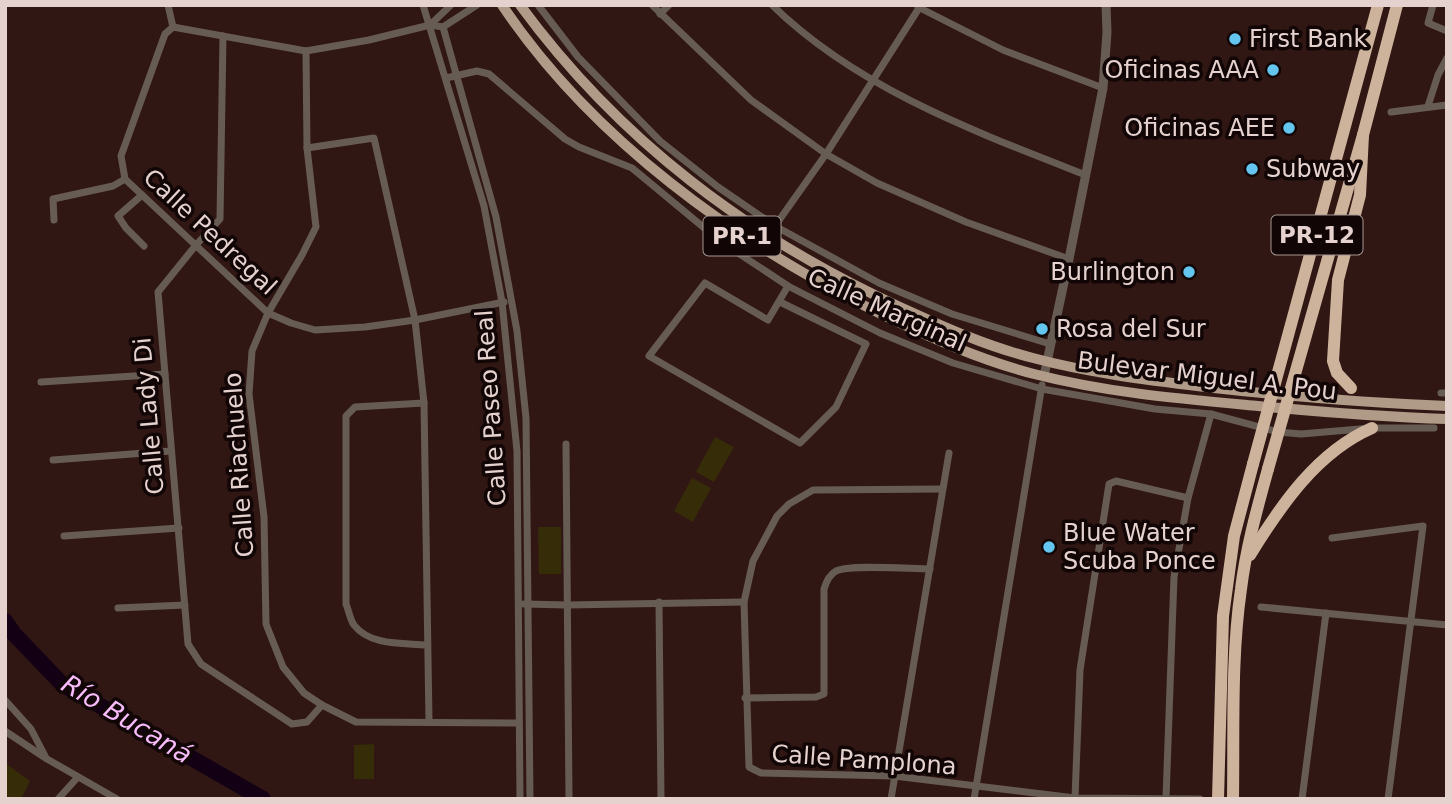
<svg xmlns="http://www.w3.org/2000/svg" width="1452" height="804" viewBox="0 0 1452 804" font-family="'DejaVu Sans',sans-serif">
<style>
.grass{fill:#362c07}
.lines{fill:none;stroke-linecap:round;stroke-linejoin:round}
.river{stroke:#130015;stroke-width:16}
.minor{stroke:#675c54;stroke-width:7}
.tertiary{stroke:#675c54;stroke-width:9}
.primary{stroke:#b09a88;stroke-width:10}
.motorway{stroke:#cdb29c;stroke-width:12}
.motorway-bridge{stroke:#cdb29c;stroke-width:12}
.poi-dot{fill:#64c5ee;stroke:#110605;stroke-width:2.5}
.labels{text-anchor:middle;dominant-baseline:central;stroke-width:7;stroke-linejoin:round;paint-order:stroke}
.shield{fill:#110605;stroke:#a59592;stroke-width:2}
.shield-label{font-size:23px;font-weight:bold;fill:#e5d2cf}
.poi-label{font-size:24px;fill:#e5d2cf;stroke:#110605;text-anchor:start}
.street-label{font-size:24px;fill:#e5d2cf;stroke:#110605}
.water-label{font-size:26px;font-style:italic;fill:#f8bbfc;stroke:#110605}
</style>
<rect width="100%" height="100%" fill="#311713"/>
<!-- grass -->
<g class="grass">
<polygon points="715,437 734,447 714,482 696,472"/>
<polygon points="692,478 711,488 693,522 674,511"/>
<polygon points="538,527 561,527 561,574 539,574"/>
<polygon points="374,744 374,779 354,779 354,745"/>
<polygon points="5,763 30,781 21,799 5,799"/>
</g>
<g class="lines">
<!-- river -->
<polyline class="river" points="5,621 14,634 62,684 263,799"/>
<!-- minor -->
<g class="minor">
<polyline points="168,5 173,27"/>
<polyline points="423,5 484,206 502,302 517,451 520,799"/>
<polyline points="538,5 578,57 660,141 718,187 775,226 879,283 952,314 1050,344"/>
<polyline points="652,5 751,100 826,154 877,183 966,222 1069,259"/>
<path d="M772,5c86,84 204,127 314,170"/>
<polyline points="1433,5 1428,23 1447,31"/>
<polyline points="918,7 1003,50 1103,88"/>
<polyline points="660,14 669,5"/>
<polyline points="430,25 451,5"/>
<polyline points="173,27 165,34 121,156 125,179 268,313 291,323 315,330 365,327 415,320 504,302"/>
<polyline points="173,27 306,51 369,40 430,25 443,27 477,5"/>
<polyline points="443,27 496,217 517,331 526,418 530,799"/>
<polyline points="223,36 220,219 196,245 158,292 188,644 201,664 292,724 307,722 322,705"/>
<polyline points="306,51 307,148 316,227 302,255 268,313 252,351 249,394 264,517 266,624 283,667 304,693 322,705 356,722 519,723"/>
<polyline points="446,78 477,71 489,74 565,139 579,147 632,168 720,241 788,286 880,333 953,363 1042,389 1155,409 1211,414 1278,432 1301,434 1372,428 1434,428"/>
<polyline points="1428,106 1438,75 1447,58"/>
<polyline points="1391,112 1447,105"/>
<polyline points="307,148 374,138 415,320 424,403 429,721"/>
<polyline points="142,195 118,216 126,228 144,246"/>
<polyline points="54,220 53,199 113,186 125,179"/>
<polyline points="775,226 826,154 919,8"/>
<polyline points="780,302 866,344 836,407 800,443 649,356 705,283 768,320 788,286"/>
<polyline points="41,382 165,374"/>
<polyline points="1441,393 1447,393"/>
<path d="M424,403l-69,4 -9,9v188c3,7 4,16 8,21 16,21 49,18 72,20"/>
<polyline points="566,444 569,799"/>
<polyline points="53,460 171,451"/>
<polyline points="942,489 813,490 789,504 777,516 753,561 744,602 749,767 761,773 894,776 1075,798 1200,799"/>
<polyline points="64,536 179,528"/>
<polyline points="1332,538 1423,526 1388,799"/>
<polyline points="659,602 661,799"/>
<polyline points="524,604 567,605 744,602"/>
<polyline points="1261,607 1447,625"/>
<polyline points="118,608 185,605"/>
<path d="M745,698l71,-1 8,-3v-105c2,-7 5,-14 12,-18 14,-7 75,-2 94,-2"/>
<polyline points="5,700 31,729 45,756"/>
<polyline points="5,731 47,759 117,799"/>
<polyline points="1075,798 1080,670 1109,484 1116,481 1188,498"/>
<polyline points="1166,798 1174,577 1188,498 1211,414"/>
<polyline points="58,799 78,777"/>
<polyline points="891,799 949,453"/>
<polyline points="974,799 1042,385"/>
<polyline points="1302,799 1326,613"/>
</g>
<!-- tertiary -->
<polyline class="tertiary" points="1044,376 1069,259 1103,88 1107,32 1106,5"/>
<!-- primary -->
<g class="primary">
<path d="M502,5c90,134 234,238 377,308 50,24 101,47 155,61 74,19 148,25 224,32 63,6 126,11 189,13"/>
<path d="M520,5c100,136 228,232 380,302 44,20 86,39 133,51 56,15 114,22 172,29 80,9 161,16 242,19"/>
</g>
<!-- motorway -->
<g class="motorway">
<polyline points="1351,388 1337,373 1333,361 1338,280 1360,195 1363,135 1397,5"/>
<path d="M1250,555c31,-50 67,-103 122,-127"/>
<polyline points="1218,799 1223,616 1234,536 1253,464"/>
<path d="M1233,799c1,-70 -2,-141 8,-210 5,-41 16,-80 27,-120"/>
</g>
<!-- motorway-bridge -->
<g class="motorway-bridge">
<polyline points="1253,464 1378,5"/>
<polyline points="1268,469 1363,135"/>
</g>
</g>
<!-- markers -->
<g class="poi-dot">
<circle cx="1235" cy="39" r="7"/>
<circle cx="1273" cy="70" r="7"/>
<circle cx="1289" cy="128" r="7"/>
<circle cx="1252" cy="169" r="7"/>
<circle cx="1189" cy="272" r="7"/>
<circle cx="1042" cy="329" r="7"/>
<circle cx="1049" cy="547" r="7"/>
</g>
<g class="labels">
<!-- shield labels -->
<g class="shield">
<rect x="1271.5" y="215.5" width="91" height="39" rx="5"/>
<rect x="703.5" y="216.5" width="77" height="39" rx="5"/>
</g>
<g class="shield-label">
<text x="1317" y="235">PR-12</text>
<text x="742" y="236">PR-1</text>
</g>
<!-- poi labels -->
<g class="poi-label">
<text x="1249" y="39">First Bank</text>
<text x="1259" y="70" text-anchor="end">Oficinas AAA</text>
<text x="1275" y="128" text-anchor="end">Oficinas AEE</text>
<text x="1266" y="169">Subway</text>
<text x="1175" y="272" text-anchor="end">Burlington</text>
<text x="1056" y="329">Rosa del Sur</text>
<text x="1063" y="533">Blue Water<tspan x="1063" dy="28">Scuba Ponce</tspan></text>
</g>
<!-- street labels -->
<g class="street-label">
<text transform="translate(210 232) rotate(43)">Calle Pedregal</text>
<text transform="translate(887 310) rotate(24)">Calle Marginal</text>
<text transform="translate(1207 376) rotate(7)">Bulevar Miguel A. Pou</text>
<text transform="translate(491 408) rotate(-94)">Calle Paseo Real</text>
<text transform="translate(149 416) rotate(-95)">Calle Lady Di</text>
<text transform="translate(239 465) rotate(-94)">Calle Riachuelo</text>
<text transform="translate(864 760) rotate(4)">Calle Pamplona</text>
</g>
<!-- water labels -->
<g class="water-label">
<text transform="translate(127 719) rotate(31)">Río Bucaná</text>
</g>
</g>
<!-- border -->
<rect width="1452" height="804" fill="none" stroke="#e5d2cf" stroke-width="14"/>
</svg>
